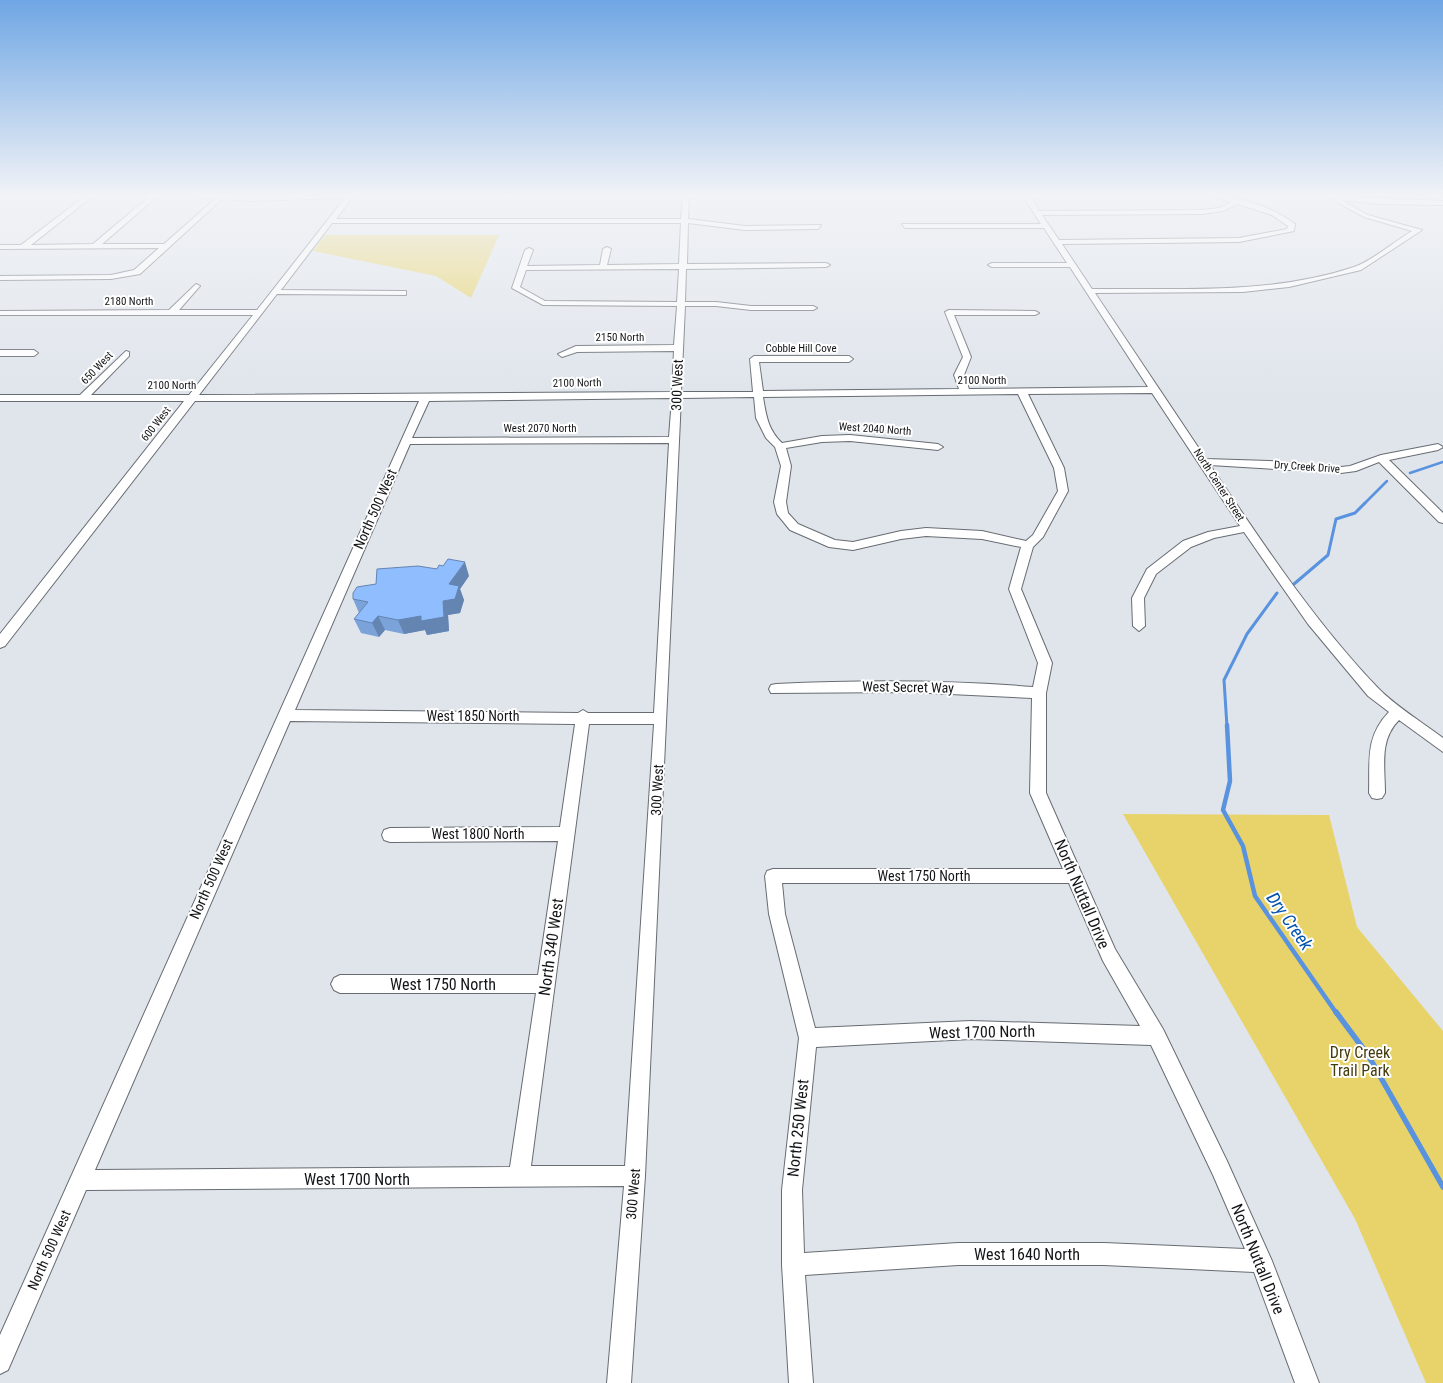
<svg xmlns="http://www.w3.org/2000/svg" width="1443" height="1383" viewBox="0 0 1443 1383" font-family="'Roboto Condensed',sans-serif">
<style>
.green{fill:#e8d36a}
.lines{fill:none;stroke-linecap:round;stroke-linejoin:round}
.stream-far3{stroke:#5992df;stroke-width:2.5}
.stream-far2{stroke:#5992df;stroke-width:3}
.stream-far1{stroke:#5992df;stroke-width:4.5}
.stream{stroke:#5992df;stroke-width:5.5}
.minor-casing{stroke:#676c72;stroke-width:2}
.minor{fill:#fff;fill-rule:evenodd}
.wall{fill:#7ba3da}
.shaded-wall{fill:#6484b1}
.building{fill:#8fbdfd;stroke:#6484b1}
.labels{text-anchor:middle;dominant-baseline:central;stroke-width:4;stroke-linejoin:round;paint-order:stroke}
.far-street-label{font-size:11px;fill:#131417;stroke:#fff}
.street-label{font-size:14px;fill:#131417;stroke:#fff}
.near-street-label{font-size:16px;fill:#131417;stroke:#fff}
.near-park-label{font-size:16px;fill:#443b0d;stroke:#fff}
.near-water-label{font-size:18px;font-style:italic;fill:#0053ad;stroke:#fff}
</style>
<rect width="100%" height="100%" fill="#e0e5ec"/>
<!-- green -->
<g class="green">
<polygon points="325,235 499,235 471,298 436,276 313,251"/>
<polygon points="1123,814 1329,815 1357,927 1443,1031 1443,1383 1426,1383 1355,1219"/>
</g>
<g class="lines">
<!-- stream-far3 -->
<g class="stream-far3">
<polyline points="1410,473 1443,462"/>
<polyline points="1364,504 1387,481"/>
</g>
<!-- stream-far2 -->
<g class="stream-far2">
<polyline points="1294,584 1328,555 1336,519 1355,513 1365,503"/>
<polyline points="1227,727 1224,680 1247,634 1277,593"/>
</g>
<!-- stream-far1 -->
<polyline class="stream-far1" points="1227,725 1230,781 1223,810 1243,846 1255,896 1337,1014"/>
<!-- stream -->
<polyline class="stream" points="1336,1012 1368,1055 1443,1187"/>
<!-- minor casing -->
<g class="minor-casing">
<g id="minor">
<path d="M85,196h8l-62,49 62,-1 57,-48h8l-56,48h62l51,-45 -22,-3h165l-6,2 -16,21h345l2,-23h6l-1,23 57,7 76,-1 -3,4 -73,1 -57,-7 -1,41 139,-1 4,2 -4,2 -140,2 -1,33h31l35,4h62l4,2 -4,2h-62l-35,-4h-31l-4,86h72l-3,-33 4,-3h95l4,3 -4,3h-90l4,29 196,-2 -5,-14 9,-18 -18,-45 4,-2 86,1 4,2 -4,2h-81l17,42 -7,18 5,14 179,-2 -78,-120h-78l-4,-2 4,-2h75l-23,-35h-139l-3,-4h139l-18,-28h7l9,15 163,-1 17,-2 12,-6 -21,-6c29,0 61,10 85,28l-1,7 -55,11 -177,2 30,45c87,-1 178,6 262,-22 18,-6 41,-26 58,-36l-48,-14 -29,-16 -1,-2 -10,-3 119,5v4l-64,-1 -38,-4 27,15 54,15 -61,40 -72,17 -46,5 -148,1 111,166 63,2 72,6 9,-1 31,-11 57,-11 5,3 -5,3 -49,10 54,53v10l-4,-1 -60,-60 -23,9 -15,2 -131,-8c52,77 103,155 167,222 18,19 45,35 66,51v14l-44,-32c-20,20 -14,46 -14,73l-3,5 -5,1 -5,-1 -3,-5c1,-33 -4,-56 20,-81l-21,-16 -60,-72 -64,-92 -30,6 -23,9 -35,27 -12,24 1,28 -6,5 -6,-5 -1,-28 15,-29 36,-28 25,-9 32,-6 -88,-133 -124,1 36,74 4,23 -25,46 -10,10 -12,42 31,74 -6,30v100l69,156 48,80 64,132 45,100 47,122h-24l-41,-111 -150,-7h-146l-153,10 8,108h-24l-7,-118v-75l17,-152 -30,-124 -4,-38 2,-5 6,-2h290l-33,-76 2,-95 -124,-6 -137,1 -2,-4 2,-4 5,-1c86,-4 172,-4 257,3l5,-24 -29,-74 12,-42 -39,-8 -56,-3 -25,3 -48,11 -24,-3 -39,-17 -13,-16 -3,-12 7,-36 -6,-19 -9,-9 -10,-20 -2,-21 -73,1 -36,778 -14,207h-24l17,-197 -538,4 -78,180 -8,4v-39l419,-934h-224l-190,245 -5,2v-14l184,-233h-184v-6h80l46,-44 3,1v4l-38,39h98l64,-80h-253v-4l169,-1 27,-26 4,2 -21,24h78l88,-112 -96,3 -27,-2 -82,75 -29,5 -111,1v-4l111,-1 23,-5 25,-22 -159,1v-4h21zM1238,204l34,11 16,11 -1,3 -48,9 -180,2 -17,-25 160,-1 21,-3zM332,223h349l-2,41 -72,1 4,-16 -4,-2 -4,2 -3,16 -73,1 6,-16 -4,-2 -4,2 -13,38 31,17 134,1 -3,39 -98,1 -18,8 4,3 15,-5 97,-1 -2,41 -473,3 78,-101 129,1v-4h-3l-122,-1zM679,269l-2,33 -132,-1 -25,-14 6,-17zM1018,394l36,74 4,23 -25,44 -7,6 -44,-10 -56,-3 -25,3 -48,11 -18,-2 -37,-16 -10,-11 -2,-11 5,-36 -5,-18 36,-6 28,-1 88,9 5,-3 -5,-3 -88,-9 -28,1 -40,7c-14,-13 -16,-28 -19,-46zM672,398l-3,39 -257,1 17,-37zM669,443l-15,270h-66l-5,-3 -5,3 -283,-3 115,-266zM290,721l285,3 -15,103 -170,1 -6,2 -2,5 2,5 6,2 168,-1 -20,134h-198l-6,3 -3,6 3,6 6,3h196l-26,174 -415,3zM589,724h65l-29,442h-94zM782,883h287l34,78 37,65 -169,-5 -156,7 -30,-114zM971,1039l180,6 62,130 32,74 -141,-6h-146l-154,10 -2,-63 14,-143z"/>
<polygon points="0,350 34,350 38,353 34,356 0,356"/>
</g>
</g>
<!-- minor -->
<use href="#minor" class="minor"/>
</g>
<!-- wall -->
<polygon class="wall" points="469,576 460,589 464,600 460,613 448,615 449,631 427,635 425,630 404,634 385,630 379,637 361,633 354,619 359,613 353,599"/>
<!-- shaded-wall -->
<g class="shaded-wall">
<polygon points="465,562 469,576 460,589 464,600 460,613 448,615 449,631 427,635 425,630 404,634 398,620 443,601 449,584"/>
<polygon points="378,616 385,630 379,637 372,623"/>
</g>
<!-- building -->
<polygon class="building" points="448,559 465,562 449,584 459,586 455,599 443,601 444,617 421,621 421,616 398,620 378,616 372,623 354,619 368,602 353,599 353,593 357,587 376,584 377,569 418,566 437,569 439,565 443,566"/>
<!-- sky -->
<linearGradient id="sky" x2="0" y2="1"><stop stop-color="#6fa6e4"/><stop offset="0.5" stop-color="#f1f3f6"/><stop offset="1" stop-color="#f1f3f6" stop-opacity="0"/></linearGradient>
<rect width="1443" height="390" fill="url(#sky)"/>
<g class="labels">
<!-- far-street labels -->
<g class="far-street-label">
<text x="129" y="301">2180 North</text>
<text x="620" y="337">2150 North</text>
<text x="801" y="348">Cobble Hill Cove</text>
<text transform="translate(97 368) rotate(-46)">650 West</text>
<text x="982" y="380">2100 North</text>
<text transform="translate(577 383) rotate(-1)">2100 North</text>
<text x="172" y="385">2100 North</text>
<text transform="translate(156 424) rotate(-52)">600 West</text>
<text x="540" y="428">West 2070 North</text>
<text transform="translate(875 429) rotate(4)">West 2040 North</text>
<text transform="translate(1307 467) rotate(4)">Dry Creek Drive</text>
<text transform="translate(1219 485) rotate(57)">North Center Street</text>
</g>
<!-- street labels -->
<g class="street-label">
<text transform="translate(677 385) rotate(-88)">300 West</text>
<text transform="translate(375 509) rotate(-66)">North 500 West</text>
<text transform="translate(908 687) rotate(1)">West Secret Way</text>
<text x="473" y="716">West 1850 North</text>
<text transform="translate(657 790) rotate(-87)">300 West</text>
<text x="478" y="834">West 1800 North</text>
<text x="924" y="876">West 1750 North</text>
<text transform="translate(211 879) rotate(-66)">North 500 West</text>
<text transform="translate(633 1194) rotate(-85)">300 West</text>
<text transform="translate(49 1250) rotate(-66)">North 500 West</text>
</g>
<!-- near-street labels -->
<g class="near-street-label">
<text transform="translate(1082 894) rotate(67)">North Nuttall Drive</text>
<text transform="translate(551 947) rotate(-82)">North 340 West</text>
<text x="443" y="984">West 1750 North</text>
<text transform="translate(982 1032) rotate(-1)">West 1700 North</text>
<text transform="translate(798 1128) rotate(-84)">North 250 West</text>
<text x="357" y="1179">West 1700 North</text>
<text x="1027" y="1254">West 1640 North</text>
<text transform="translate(1258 1259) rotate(68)">North Nuttall Drive</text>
</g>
<!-- near-park labels -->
<g class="near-park-label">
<text x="1360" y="1052">Dry Creek<tspan x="1360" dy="18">Trail Park</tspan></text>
</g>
<!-- near-water labels -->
<g class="near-water-label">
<text transform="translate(1290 921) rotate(55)">Dry Creek</text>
</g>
</g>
</svg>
